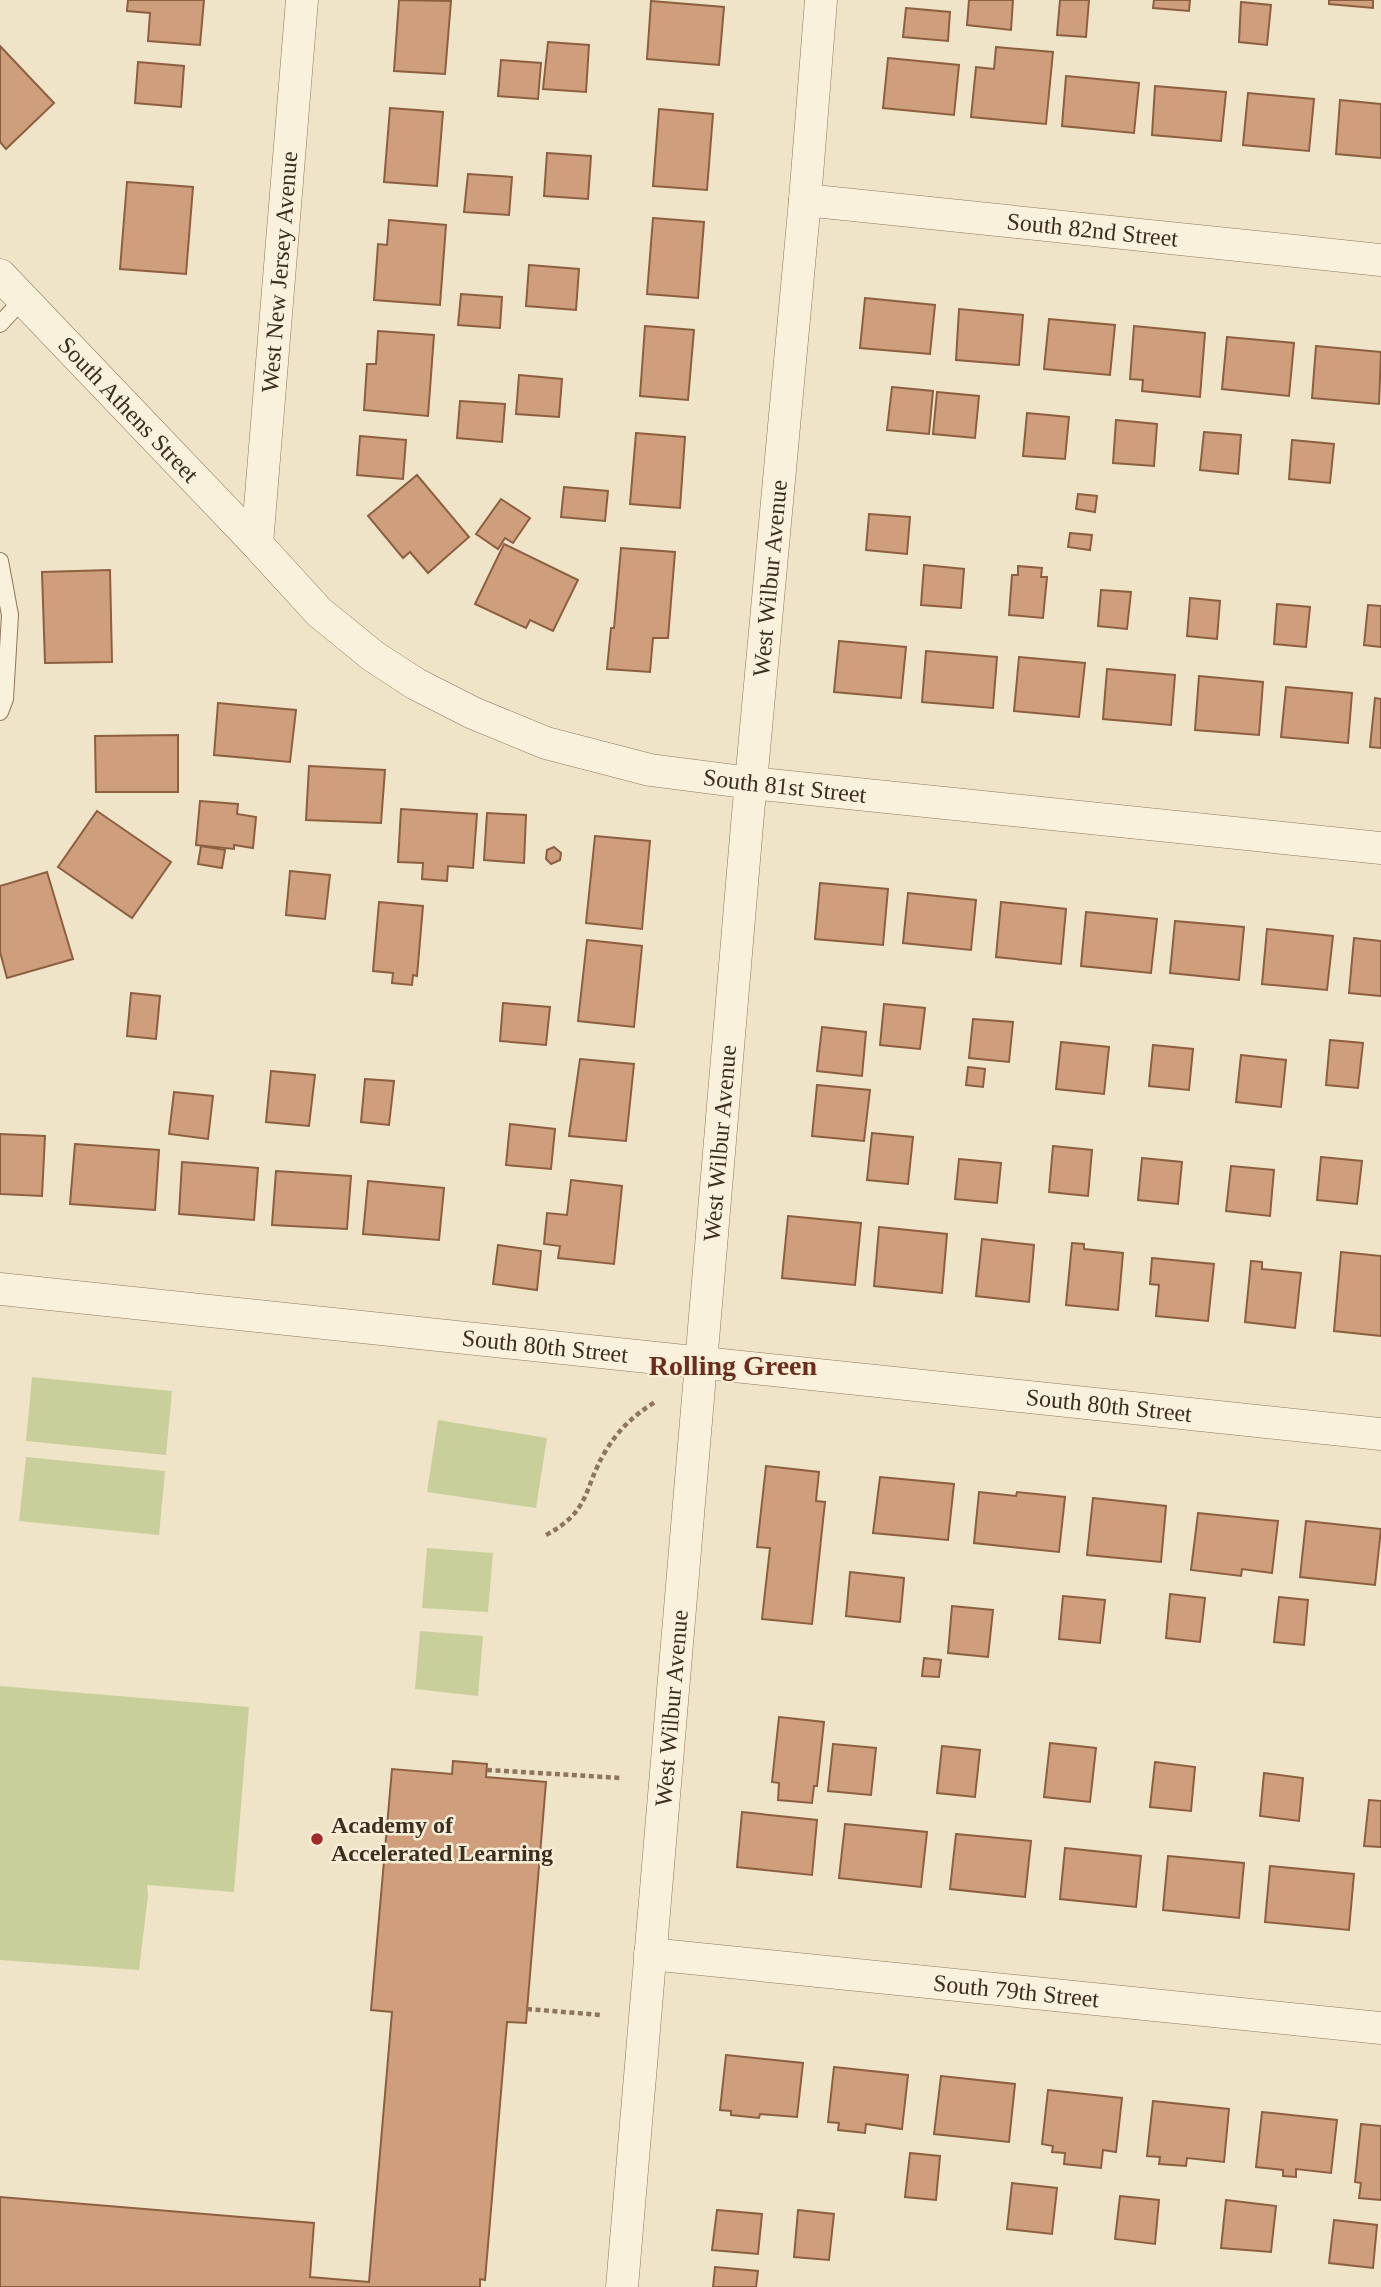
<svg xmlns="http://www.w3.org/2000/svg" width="1381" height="2287" viewBox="0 0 1381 2287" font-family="'Times New Roman',serif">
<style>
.green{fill:#c9cf9b}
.building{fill:#cf9f7d;stroke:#8d5f41;stroke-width:2}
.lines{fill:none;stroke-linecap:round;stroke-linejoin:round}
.service-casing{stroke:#8d765c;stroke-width:18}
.minor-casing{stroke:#8d765c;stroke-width:33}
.path{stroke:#8d765c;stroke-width:4.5;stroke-dasharray:5 3.5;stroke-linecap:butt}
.service{stroke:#faf1dc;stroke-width:16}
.minor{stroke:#faf1dc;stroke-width:32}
.poi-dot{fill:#9e2a2b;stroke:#f7eed8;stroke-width:2.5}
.labels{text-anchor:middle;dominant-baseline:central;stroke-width:5;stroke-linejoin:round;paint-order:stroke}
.street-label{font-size:24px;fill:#3d2e20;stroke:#f7eed8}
.poi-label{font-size:24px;font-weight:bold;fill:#3d2e20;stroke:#f7eed8;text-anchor:start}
.quarter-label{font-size:28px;font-weight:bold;fill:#6b2e1e;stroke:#f7eed8}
</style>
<rect width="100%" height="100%" fill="#f0e4c8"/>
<!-- green -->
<g class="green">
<polygon points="32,1377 172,1391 166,1455 26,1441"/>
<polygon points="438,1420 547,1438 536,1508 427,1492"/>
<polygon points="26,1457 165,1471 159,1535 19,1521"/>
<polygon points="427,1548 493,1553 488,1612 422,1608"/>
<polygon points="420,1631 483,1636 478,1696 415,1689"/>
<polygon points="0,1686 249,1707 234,1892 147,1885 148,1896 139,1970 0,1960"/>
</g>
<!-- building -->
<g class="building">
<polygon points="128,0 204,0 200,45 148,41 150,13 127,11"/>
<polygon points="399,0 451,1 445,74 394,71"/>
<polygon points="969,0 1013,0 1011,30 967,25"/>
<polygon points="1060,0 1089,0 1086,37 1057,35"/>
<polygon points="1154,0 1190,0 1189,11 1153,8"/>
<polygon points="1329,0 1373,0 1373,8 1329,4"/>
<polygon points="651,1 724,7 719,65 647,59"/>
<polygon points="1241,2 1271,5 1267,45 1239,42"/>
<polygon points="906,8 950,12 948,41 903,37"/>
<polygon points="548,42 589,45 586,92 543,89"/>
<polygon points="0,46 54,103 6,149 0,142"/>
<polygon points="996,47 1053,52 1046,124 971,117 976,67 994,69"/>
<polygon points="888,58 959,65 954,115 883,108"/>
<polygon points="501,60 541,63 538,99 498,96"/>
<polygon points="138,62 184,66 181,107 135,103"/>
<polygon points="1066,76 1139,83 1134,133 1062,126"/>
<polygon points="1155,86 1226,92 1221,141 1152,135"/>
<polygon points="1248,93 1314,99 1309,151 1243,145"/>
<polygon points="1340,100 1381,104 1381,158 1336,154"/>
<polygon points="390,108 443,112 437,186 384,182"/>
<polygon points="659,109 713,114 707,190 653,186"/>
<polygon points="547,153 591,156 588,199 544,196"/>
<polygon points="468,174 512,177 509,215 464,212"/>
<polygon points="127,182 193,187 186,274 120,269"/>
<polygon points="653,218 704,222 698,298 647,294"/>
<polygon points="389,220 446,225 440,305 374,300 378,244 387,245"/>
<polygon points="529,265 579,269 576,310 526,306"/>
<polygon points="461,294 502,297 500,328 458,325"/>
<polygon points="865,298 935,305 930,354 860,348"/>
<polygon points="959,309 1023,315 1019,365 956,360"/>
<polygon points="1049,319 1115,325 1110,375 1044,369"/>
<polygon points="645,326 694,330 688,400 640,396"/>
<polygon points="1134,326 1205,333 1200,397 1142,391 1143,380 1130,379"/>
<polygon points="378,331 434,335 428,416 364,410 367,364 376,364"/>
<polygon points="1227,337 1294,343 1289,396 1222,389"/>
<polygon points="1316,346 1381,352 1379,404 1312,398"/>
<polygon points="519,375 562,379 559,417 516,414"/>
<polygon points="892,387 933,391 929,434 887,430"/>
<polygon points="937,392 979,396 975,438 933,434"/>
<polygon points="460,401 505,404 502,442 457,438"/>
<polygon points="1027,413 1069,417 1065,459 1023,456"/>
<polygon points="1116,420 1157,424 1154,466 1113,463"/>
<polygon points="1204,432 1241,435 1238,474 1200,470"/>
<polygon points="636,433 685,437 680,508 630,504"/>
<polygon points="360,436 406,440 403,479 357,475"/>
<polygon points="1292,440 1334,444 1330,483 1289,479"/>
<polygon points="417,475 469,537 428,573 410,552 403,558 368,516"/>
<polygon points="564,487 608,491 605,521 561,517"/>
<polygon points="1078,494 1097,496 1095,512 1076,509"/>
<polygon points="501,499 530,518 513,543 505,538 498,549 476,534"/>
<polygon points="869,514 910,517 907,554 866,550"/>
<polygon points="1070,533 1092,535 1090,550 1068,547"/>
<polygon points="504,544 578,580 553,631 530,620 526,628 475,604"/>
<polygon points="621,548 675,552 668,638 653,638 650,672 607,669 611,628 614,628"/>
<polygon points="924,565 964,569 961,608 921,605"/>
<polygon points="1018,566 1042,568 1041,577 1047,577 1043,618 1009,615 1012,575 1018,575"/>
<polygon points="110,570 112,662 45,663 42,572"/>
<polygon points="1101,590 1131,592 1127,629 1098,626"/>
<polygon points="1190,598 1220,601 1217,639 1187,636"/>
<polygon points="1277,604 1310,607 1306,647 1274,644"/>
<polygon points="1368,605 1381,606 1381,647 1364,645"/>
<polygon points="839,641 906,647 901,698 834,692"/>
<polygon points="926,651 997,657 993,708 922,702"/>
<polygon points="1019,657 1085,663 1079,717 1014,711"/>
<polygon points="1107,669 1175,675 1171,725 1103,719"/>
<polygon points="1199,676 1263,682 1259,735 1195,730"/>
<polygon points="1286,687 1352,693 1348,743 1281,737"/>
<polygon points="1375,698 1381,699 1381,748 1370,747"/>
<polygon points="218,703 296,710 290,762 214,755"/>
<polygon points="178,735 178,792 96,792 95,736"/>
<polygon points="309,766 385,770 381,823 306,820"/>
<polygon points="200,801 238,804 237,814 256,817 253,848 234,845 234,849 196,845"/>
<polygon points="401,809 477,814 473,868 448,866 447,881 422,879 423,863 398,862"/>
<polygon points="97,811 171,862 132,918 58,867"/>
<polygon points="487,813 526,815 524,863 484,860"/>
<polygon points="595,836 650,841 642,929 586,923"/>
<polygon points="201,846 225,850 222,868 198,864"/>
<polygon points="554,847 561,853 560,860 551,864 546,859 547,850"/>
<polygon points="290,871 330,875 325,919 286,915"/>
<polygon points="47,872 73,959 7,978 0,952 0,886"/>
<polygon points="820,883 888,889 883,945 815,939"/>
<polygon points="908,893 976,900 971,950 903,943"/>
<polygon points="379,902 423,906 417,976 413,975 412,985 392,983 393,973 373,971"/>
<polygon points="1001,902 1066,909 1061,964 996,957"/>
<polygon points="1086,912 1157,919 1151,973 1081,966"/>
<polygon points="1175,921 1244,927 1239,980 1170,973"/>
<polygon points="1267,929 1333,936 1327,990 1262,984"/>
<polygon points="1354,938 1381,941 1381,996 1349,993"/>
<polygon points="587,940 642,946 634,1027 578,1021"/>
<polygon points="131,993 160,996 156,1039 127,1036"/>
<polygon points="503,1003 550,1007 546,1045 500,1041"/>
<polygon points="884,1004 925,1008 920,1049 880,1045"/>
<polygon points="973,1019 1013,1022 1009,1062 969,1058"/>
<polygon points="822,1027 866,1032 862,1076 817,1071"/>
<polygon points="1330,1040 1363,1043 1358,1088 1326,1085"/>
<polygon points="1061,1042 1109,1047 1104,1094 1056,1089"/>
<polygon points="1153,1045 1193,1049 1189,1090 1149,1086"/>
<polygon points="1241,1055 1286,1060 1281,1107 1236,1102"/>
<polygon points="580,1059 634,1064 626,1141 569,1136"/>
<polygon points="968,1067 985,1069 983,1087 966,1085"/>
<polygon points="271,1071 315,1075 309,1126 266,1122"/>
<polygon points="365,1079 394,1081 389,1125 361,1122"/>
<polygon points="817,1085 870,1090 864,1141 812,1136"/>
<polygon points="174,1092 213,1096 208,1139 169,1134"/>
<polygon points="510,1124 555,1129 551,1169 506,1165"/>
<polygon points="872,1133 913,1137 908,1184 867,1180"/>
<polygon points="0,1134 45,1136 42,1196 0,1194"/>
<polygon points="75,1144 159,1150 155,1210 70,1204"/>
<polygon points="1053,1146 1092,1150 1088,1196 1049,1192"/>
<polygon points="1321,1157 1362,1161 1357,1204 1317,1200"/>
<polygon points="1142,1158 1182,1162 1178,1204 1138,1200"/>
<polygon points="959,1159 1001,1163 997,1203 955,1199"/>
<polygon points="182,1162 258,1168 254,1220 179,1214"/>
<polygon points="1231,1166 1274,1170 1270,1216 1226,1211"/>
<polygon points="276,1171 351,1176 347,1229 272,1225"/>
<polygon points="571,1180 622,1186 614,1264 558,1258 560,1246 544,1244 547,1213 567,1215"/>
<polygon points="368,1181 444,1188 439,1240 363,1234"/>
<polygon points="788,1216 861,1223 855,1285 782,1278"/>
<polygon points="879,1227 947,1234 942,1293 874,1286"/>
<polygon points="982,1239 1034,1245 1029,1302 976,1296"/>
<polygon points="1072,1243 1084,1244 1084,1249 1123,1253 1118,1310 1066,1305"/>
<polygon points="498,1245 541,1251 537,1290 493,1284"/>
<polygon points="1341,1252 1381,1256 1381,1336 1334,1331"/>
<polygon points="1152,1258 1214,1264 1208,1321 1156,1316 1159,1285 1150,1284"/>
<polygon points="1251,1261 1262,1262 1262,1269 1301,1273 1295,1328 1245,1322"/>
<polygon points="766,1466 819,1472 816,1501 825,1502 812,1624 762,1619 770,1548 757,1547"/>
<polygon points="880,1477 954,1484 948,1540 873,1533"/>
<polygon points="979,1492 1016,1496 1017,1492 1065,1497 1059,1552 974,1543"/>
<polygon points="1093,1498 1166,1506 1161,1562 1087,1555"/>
<polygon points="1198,1513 1278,1521 1272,1573 1242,1569 1241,1576 1191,1570"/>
<polygon points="1306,1521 1381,1529 1375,1585 1300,1577"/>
<polygon points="850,1572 904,1578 900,1622 846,1616"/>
<polygon points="1170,1594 1205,1598 1200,1642 1166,1638"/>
<polygon points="1063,1596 1105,1600 1100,1643 1059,1639"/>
<polygon points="1279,1597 1308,1600 1304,1645 1274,1642"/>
<polygon points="952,1606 993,1610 988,1657 948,1653"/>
<polygon points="924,1658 941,1660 939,1677 922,1676"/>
<polygon points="779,1717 824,1722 817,1786 814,1786 812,1803 778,1800 779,1783 772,1782"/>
<polygon points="1050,1743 1096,1748 1090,1802 1044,1797"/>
<polygon points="833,1744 876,1748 871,1795 828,1791"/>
<polygon points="942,1746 980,1750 975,1797 937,1793"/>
<polygon points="453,1761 487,1764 486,1777 546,1782 526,2023 507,2022 485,2280 480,2279 480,2287 0,2287 0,2197 314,2223 310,2277 369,2282 392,2012 371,2010 392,1769 452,1774"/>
<polygon points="1155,1762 1195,1767 1191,1811 1150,1807"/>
<polygon points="1264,1773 1303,1778 1299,1821 1260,1816"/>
<polygon points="1369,1800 1381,1801 1381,1847 1364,1846"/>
<polygon points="742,1812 817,1820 812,1875 737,1867"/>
<polygon points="845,1824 927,1832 921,1887 839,1878"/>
<polygon points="956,1834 1031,1841 1025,1897 950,1889"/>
<polygon points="1065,1848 1141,1856 1136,1907 1060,1899"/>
<polygon points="1168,1856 1244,1863 1239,1918 1163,1910"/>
<polygon points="1270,1866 1354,1874 1349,1930 1265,1922"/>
<polygon points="726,2055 803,2063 797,2117 760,2114 759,2118 731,2115 731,2111 720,2110"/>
<polygon points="834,2067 908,2075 902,2129 866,2124 865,2133 838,2130 839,2123 828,2122"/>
<polygon points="941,2076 1015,2084 1009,2142 934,2134"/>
<polygon points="1048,2090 1122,2098 1116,2152 1103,2150 1101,2168 1064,2164 1065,2153 1052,2152 1053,2146 1042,2144"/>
<polygon points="1153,2101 1229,2109 1224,2162 1187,2158 1186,2166 1159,2164 1160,2157 1147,2156"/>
<polygon points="1262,2112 1337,2120 1331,2173 1296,2169 1296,2177 1283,2176 1283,2170 1256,2167"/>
<polygon points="1361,2124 1381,2126 1381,2200 1359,2198 1361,2183 1355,2182"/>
<polygon points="910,2153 940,2156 936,2200 905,2197"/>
<polygon points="1012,2183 1057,2188 1052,2234 1007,2229"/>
<polygon points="1120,2196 1159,2200 1155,2244 1115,2239"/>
<polygon points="1226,2200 1276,2206 1271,2252 1221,2248"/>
<polygon points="717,2210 762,2214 758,2254 712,2250"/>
<polygon points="798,2210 834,2214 829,2260 794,2257"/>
<polygon points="1334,2220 1377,2225 1373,2268 1329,2263"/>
<polygon points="715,2267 758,2271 756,2287 713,2287"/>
</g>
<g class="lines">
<!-- service casing -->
<g class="service-casing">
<g id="service">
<polyline points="0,324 23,299"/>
<polyline points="0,561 10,615 5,699 0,712"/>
</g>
</g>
<!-- minor casing -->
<g class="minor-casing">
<g id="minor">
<path id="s1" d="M805,200l576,60"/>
<path id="s2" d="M0,275l257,269 62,68 54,44 43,28 57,29 73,30 104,27 101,13 630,65"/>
<path id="s3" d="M257,544l45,-544"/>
<path id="s4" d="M0,1289l1381,145"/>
<path id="s5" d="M650,1954l731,74"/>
<path id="s6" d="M622,2287l125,-1462 58,-625 16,-200"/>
</g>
</g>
<!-- path -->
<g class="path">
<path d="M546,1535c45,-24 37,-46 59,-83 13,-22 28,-36 50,-50"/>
<polyline points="487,1770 621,1778"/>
<polyline points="527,2009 601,2015"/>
</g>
<!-- service -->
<use href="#service" class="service"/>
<!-- minor -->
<use href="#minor" class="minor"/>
</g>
<!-- markers -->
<circle class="poi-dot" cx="317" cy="1839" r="7"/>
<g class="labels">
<!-- street labels -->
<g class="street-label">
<text stroke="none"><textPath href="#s1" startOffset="289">South 82nd Street</textPath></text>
<text stroke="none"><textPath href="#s3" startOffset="273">West New Jersey Avenue</textPath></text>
<text stroke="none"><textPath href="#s2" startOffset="186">South Athens Street</textPath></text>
<text stroke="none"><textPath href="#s6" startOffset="1715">West Wilbur Avenue</textPath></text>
<text stroke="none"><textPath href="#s2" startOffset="971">South 81st Street</textPath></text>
<text stroke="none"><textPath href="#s6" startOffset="1148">West Wilbur Avenue</textPath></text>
<text stroke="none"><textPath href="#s4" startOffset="548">South 80th Street</textPath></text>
<text stroke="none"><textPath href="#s4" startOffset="1115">South 80th Street</textPath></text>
<text stroke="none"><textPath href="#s6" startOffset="581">West Wilbur Avenue</textPath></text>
<text stroke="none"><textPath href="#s5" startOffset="368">South 79th Street</textPath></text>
</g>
<!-- poi labels -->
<g class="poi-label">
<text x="331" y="1825">Academy of<tspan x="331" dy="28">Accelerated Learning</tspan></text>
</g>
<!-- quarter labels -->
<g class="quarter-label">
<text x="733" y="1365">Rolling Green</text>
</g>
</g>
</svg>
